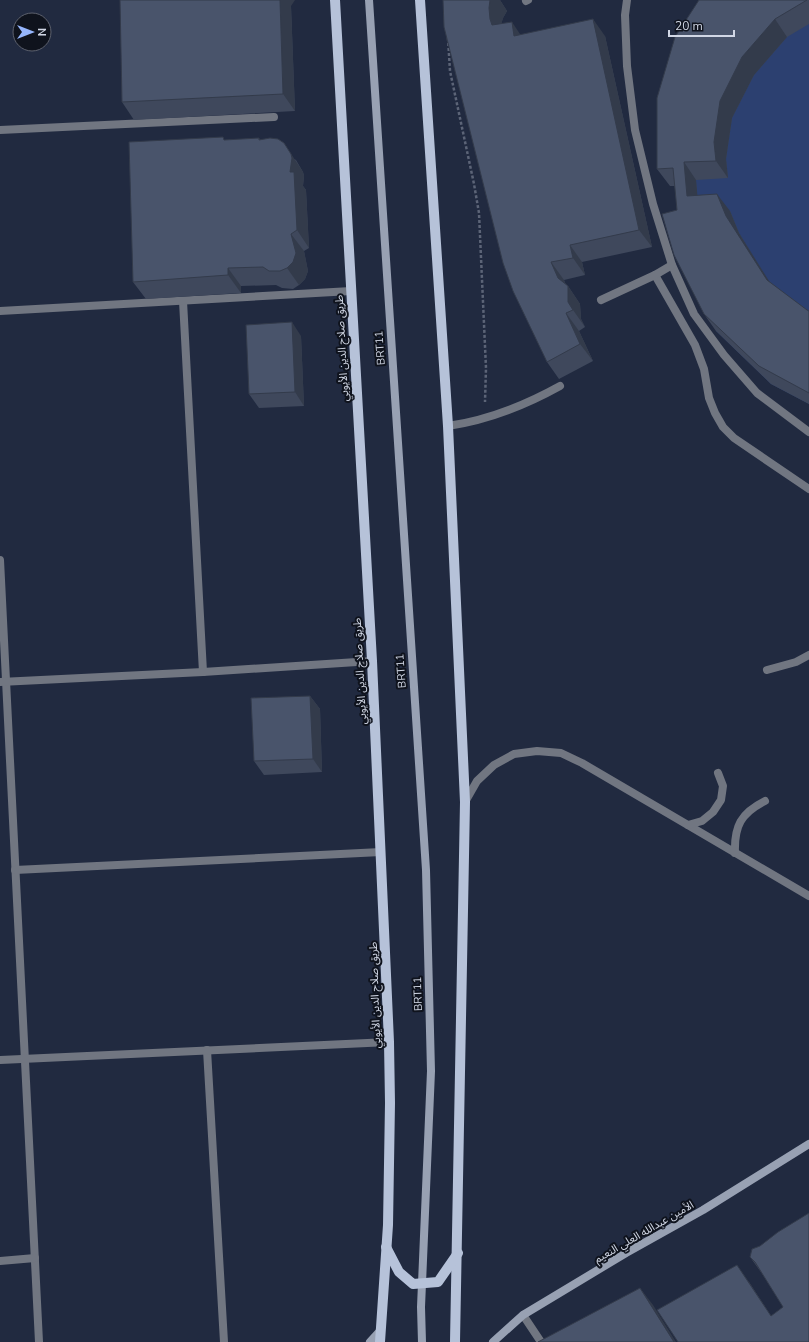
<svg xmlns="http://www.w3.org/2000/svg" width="809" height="1342" viewBox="0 0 809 1342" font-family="'Nunito Sans','Noto Sans Arabic',sans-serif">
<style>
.grass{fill:#2c4070}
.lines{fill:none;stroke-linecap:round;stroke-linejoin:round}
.path{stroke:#5c6477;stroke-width:2.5;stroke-dasharray:3 2;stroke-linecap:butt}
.service{stroke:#717681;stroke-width:8}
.minor{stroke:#717681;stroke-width:8}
.secondary{stroke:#98a1b3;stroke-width:8}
.primary{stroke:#b6c2d9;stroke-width:10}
.wall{fill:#3f485c}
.shaded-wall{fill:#333b4b}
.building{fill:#49546b;stroke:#333b4b}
.labels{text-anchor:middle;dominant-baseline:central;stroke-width:4;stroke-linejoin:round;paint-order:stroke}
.street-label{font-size:11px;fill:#d1d7e5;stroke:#0f131d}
</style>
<rect width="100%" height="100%" fill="#212a40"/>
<!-- grass -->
<polygon class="grass" points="809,0 809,404 771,384 716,331 685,185 670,186 669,115"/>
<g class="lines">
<!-- path -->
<polyline class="path" points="448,38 450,71 474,184 479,213 486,368 485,402"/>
<!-- service -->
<g class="service">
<polyline points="627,0 625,15 627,66 635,130 653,204 672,265 694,314 724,355 757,393 809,432"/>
<polyline points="526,1 528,0"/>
<polyline points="655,275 695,345 704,369 709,398 715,413 723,427 734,438 809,489"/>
<polyline points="601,300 655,275 672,265"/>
<path d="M448,426c41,-6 76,-20 112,-40"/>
<polyline points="767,670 796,662 809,655"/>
<polyline points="465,802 477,781 494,765 514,754 537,751 561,753 582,763 809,896"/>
<polyline points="688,825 702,821 713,812 721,800 723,786 718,773"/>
<path d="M735,853c-1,-27 6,-40 30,-52"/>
<polyline points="523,1315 541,1342"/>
</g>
<!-- minor -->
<g class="minor">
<polyline points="0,130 274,117"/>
<polyline points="183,301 203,672"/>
<polyline points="0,311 351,291"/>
<polyline points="0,560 39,1342"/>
<polyline points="0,682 203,672 372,661"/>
<polyline points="15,870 381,852"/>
<polyline points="207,1050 224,1342"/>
<polyline points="0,1060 389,1042"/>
<polyline points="0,1261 35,1258"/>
</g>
<!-- secondary -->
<g class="secondary">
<polyline points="369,0 426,870 431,1071 421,1307 422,1342"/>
<polyline points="370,1342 380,1331"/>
<polyline points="493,1342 523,1315 626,1253 703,1210 809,1144"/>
</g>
<!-- primary -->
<g class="primary">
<polyline points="335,0 372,661 389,1042 390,1103 388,1225 380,1342"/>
<polyline points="420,0 448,426 465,802 455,1342"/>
<polyline points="386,1247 399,1272 413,1284 438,1282 458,1253"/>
</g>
</g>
<!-- wall -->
<g class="wall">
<polygon points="443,0 500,0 507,11 503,18 501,24 520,35 605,36 652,247 582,262 585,275 564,280 566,285 568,286 580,304 581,319 585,327 579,331 593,361 559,379 547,362"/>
<polygon points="699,0 809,0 809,24 787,37 754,75 732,118 726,159 728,178 696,180 697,195 730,211 739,233 769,282 807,310 809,311 809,404 771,384 716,331 704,314 677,210 675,186 670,186 657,169"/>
<polygon points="291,6 295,111 134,120 122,102"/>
<polygon points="259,138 260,140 296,160 303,172 304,176 303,186 306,190 309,248 304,251 308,271 305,279 299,285 293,289 282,288 276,285 241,286 241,293 146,299 133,282 225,140"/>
<polygon points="301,336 304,406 259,408 249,394"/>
<polygon points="310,696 320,709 322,772 264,775 254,761"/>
<polygon points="760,1246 809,1342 678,1342 749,1282 771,1316 783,1307 763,1275 750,1257"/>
</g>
<!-- shaded-wall -->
<g class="shaded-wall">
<polygon points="280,0 295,0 291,6 295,111 283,94"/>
<polygon points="490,0 500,0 507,11 503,18 501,25 492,25 490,19 489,8"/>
<polygon points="593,19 605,36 652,247 639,230"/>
<polygon points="775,19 787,37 754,75 732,118 726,159 728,178 716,161 714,142 720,101 742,57"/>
<polygon points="512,22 524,40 514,36"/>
<polygon points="284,143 303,172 304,176 303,186 306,190 309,248 297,230 290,172"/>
<polygon points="684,162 696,180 699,213 687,196"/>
<polygon points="717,194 730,211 739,233 779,297 767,280 726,216"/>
<polygon points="291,234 304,251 308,271 305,279 299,285 287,268"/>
<polygon points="570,245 582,262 585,275 573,258"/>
<polygon points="551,262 564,280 568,290 568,286 580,304 581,319 585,327 573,310 568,302"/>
<polygon points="228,268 241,286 241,293 228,275"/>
<polygon points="566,313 579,331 593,361 580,344"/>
<polygon points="292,322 301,336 304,406 295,392"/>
<polygon points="310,696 320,709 322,772 313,759"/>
<polygon points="737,1265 749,1282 783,1334"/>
<polygon points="640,1288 653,1305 676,1342 674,1342"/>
</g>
<!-- building -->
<g class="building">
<polygon points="120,0 280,0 283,94 122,102"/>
<polygon points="443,0 490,0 489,8 490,19 492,25 512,22 514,36 593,19 639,230 570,245 573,258 551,262 558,278 568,286 568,302 573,310 566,313 580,344 547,362 513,291 503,263 444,27"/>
<polygon points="699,0 807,0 775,19 742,57 720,101 714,142 716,161 684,162 687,196 717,194 726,216 767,280 807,310 809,311 809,393 759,366 704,314 674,255 662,214 677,210 673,168 657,169 657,98 675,37"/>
<polygon points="223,137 224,140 259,138 259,140 270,138 278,139 284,143 291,154 292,158 290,172 294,172 297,230 291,234 296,253 293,262 287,268 280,271 269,271 263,267 228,268 228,275 133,282 129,142"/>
<polygon points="292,322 295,392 249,394 246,325"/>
<polygon points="310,696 313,759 254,761 251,698"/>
<polygon points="809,1213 809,1342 678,1342 657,1310 737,1265 771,1316 783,1307 755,1262 750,1257 752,1249 760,1246 778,1232"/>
<polygon points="640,1288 674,1342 538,1342"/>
</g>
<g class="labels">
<!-- street labels -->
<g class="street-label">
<text transform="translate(342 348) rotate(-93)">طريق صلاح الدين الأيوبي</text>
<text transform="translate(380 348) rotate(-94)">BRT11</text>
<text transform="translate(360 671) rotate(-93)">طريق صلاح الدين الأيوبي</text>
<text transform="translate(401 671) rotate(-94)">BRT11</text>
<text transform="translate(418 994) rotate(-92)">BRT11</text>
<text transform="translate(375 995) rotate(-92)">طريق صلاح الدين الأيوبي</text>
<text transform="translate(644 1232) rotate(-30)">الأمين عبدالله العلي النعيم</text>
</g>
</g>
<!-- north arrow -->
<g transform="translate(32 32) rotate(90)"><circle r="19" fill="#0f131d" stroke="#5d616d"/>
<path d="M0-3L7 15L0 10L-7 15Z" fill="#96b6fd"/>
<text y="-6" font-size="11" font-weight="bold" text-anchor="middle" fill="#d1d7e5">N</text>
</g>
<!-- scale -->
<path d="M669 30v6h65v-6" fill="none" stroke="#d1d7e5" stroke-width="2"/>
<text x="675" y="30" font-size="12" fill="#d1d7e5" stroke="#0f131d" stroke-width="3" paint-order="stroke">20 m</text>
</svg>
